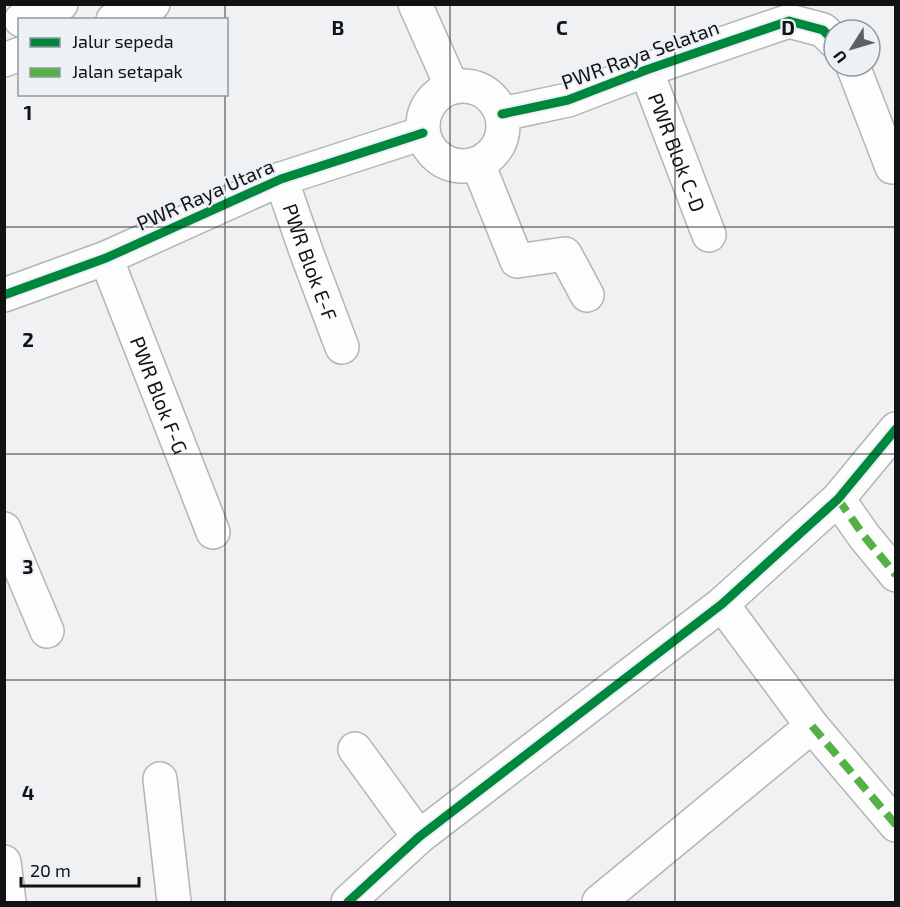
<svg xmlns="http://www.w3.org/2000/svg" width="900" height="907" viewBox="0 0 900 907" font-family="'Exo 2',sans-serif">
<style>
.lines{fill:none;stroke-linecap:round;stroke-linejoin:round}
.minor-casing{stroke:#b2b4b6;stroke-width:36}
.minor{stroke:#fdfdfd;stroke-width:33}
.quiet{stroke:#54b144;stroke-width:8;stroke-dasharray:15 8;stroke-linecap:butt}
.cycleway-casing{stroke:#edf1f5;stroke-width:13}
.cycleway{stroke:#00873e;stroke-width:9}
.grid{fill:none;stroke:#111214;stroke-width:1.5;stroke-opacity:0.55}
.labels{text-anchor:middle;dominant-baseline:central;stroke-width:4.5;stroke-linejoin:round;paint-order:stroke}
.street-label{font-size:20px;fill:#111214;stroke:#edf1f5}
.grid-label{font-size:20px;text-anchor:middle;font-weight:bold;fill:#111214;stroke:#edf1f5;stroke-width:4.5;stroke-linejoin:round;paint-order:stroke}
</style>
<rect width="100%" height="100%" fill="#eff1f3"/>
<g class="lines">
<!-- minor casing -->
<g class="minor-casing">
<g id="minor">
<polyline points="415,4 452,87"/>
<polyline points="21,20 61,4"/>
<polyline points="113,20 153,4"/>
<polyline points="4,60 20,54"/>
<polyline points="853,66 892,167"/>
<path id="s1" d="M646,70l63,165"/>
<circle cx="463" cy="126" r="40"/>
<polyline points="502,114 568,100 646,70 789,21 823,30 834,41"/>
<polyline points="478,164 517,261 565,254 587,295"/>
<path id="s2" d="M281,179l26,75 35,93"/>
<path id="s3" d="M106,258l107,274"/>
<polyline points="4,295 106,258 281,179 423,133"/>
<polyline points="838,499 864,536 896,575"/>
<polyline points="4,529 47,631"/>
<polyline points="722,604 812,726 896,825"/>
<polyline points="355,749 419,837"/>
<polyline points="160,779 174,902"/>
<polyline points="4,862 9,902"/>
<polyline points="348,902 419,837 722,604 838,499 896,429"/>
<polyline points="599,902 812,726"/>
</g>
</g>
<!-- minor -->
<use href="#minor" class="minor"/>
<!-- quiet -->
<g class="quiet">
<polyline points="838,499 864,536 896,575"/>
<polyline points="812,726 896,825"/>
</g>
<!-- cycleway casing -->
<g class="cycleway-casing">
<g id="cycleway">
<polyline points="502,114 568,100 646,70 789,21 823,30 834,41"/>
<polyline points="4,295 106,258 281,179 423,133"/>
<polyline points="348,902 419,837 722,604 838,499 896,429"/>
</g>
</g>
<!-- cycleway -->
<use href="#cycleway" class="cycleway"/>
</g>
<!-- grid -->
<path class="grid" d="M225,4v16M450,4v898M675,4v898M225,94v808M4,227h892M4,454h892M4,680h892"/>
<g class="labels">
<!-- street labels -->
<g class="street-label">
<text transform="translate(640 54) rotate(-20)">PWR Raya Selatan</text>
<text stroke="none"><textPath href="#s1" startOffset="88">PWR Blok C-D</textPath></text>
<text transform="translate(205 194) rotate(-24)">PWR Raya Utara</text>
<text stroke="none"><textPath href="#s2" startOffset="88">PWR Blok E-F</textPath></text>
<text stroke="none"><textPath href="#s3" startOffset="147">PWR Blok F-G</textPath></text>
</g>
</g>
<g class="grid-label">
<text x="338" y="35">B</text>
<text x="562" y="35">C</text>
<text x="788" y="35">D</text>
<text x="28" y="120">1</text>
<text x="28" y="347">2</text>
<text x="28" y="574">3</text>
<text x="28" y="800">4</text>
</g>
<!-- border -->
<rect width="900" height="907" fill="none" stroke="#111214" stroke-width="12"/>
<!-- legend -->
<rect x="18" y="18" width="210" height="78" fill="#edf1f5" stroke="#95989b" stroke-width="1.5"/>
<rect x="30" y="38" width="30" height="9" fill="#00873e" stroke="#95989b" stroke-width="1.5"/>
<text x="72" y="48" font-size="18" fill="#111214">Jalur sepeda</text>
<rect x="30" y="68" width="30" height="9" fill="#54b144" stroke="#95989b" stroke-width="1.5"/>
<text x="72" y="78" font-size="18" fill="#111214">Jalan setapak</text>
<!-- north arrow -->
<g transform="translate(852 48) rotate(233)"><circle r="28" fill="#edf1f5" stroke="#95989b" stroke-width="1.5"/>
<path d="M0-4.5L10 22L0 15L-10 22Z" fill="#5f6062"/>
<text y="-9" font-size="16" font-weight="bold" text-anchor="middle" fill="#111214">U</text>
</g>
<!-- scale -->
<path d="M21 877v9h118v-9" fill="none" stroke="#111214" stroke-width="3"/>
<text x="30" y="877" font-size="18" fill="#111214" stroke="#edf1f5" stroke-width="4.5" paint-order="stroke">20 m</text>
</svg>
